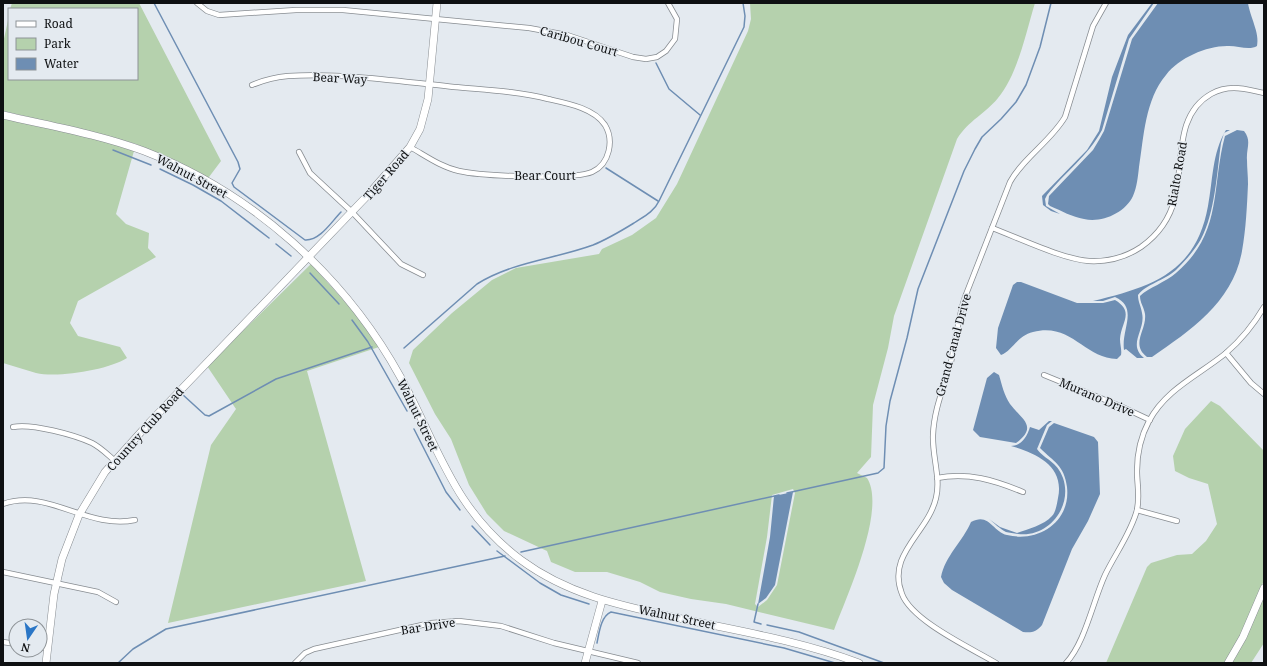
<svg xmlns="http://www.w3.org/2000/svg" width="1267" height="666" viewBox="0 0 1267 666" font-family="'Noto Serif',serif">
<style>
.green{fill:#b5d1ad;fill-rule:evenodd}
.water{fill:#6e8eb3}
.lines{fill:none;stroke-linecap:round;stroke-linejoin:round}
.stream{stroke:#6e8eb3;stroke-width:1.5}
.street-casing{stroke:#878c91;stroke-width:6}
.secondary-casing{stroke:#878c91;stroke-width:8}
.street{stroke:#fff;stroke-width:4.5}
.secondary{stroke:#fff;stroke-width:7}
.labels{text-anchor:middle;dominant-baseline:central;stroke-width:3;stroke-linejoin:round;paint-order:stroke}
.street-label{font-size:12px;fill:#0e1012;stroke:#e4eaf0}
</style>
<rect width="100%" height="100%" fill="#e4eaf0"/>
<!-- green -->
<g class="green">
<polygon points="12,3 139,3 221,161 209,177 208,178 136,144 97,133 3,111 3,43 9,16 9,79 137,79 137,9 10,9"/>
<path d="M750,3h285c-9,29 -17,71 -37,95 -13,16 -29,22 -41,41l-63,177 -6,32 -15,57 -2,52 -14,16 10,5c20,31 -21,120 -33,152l-108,-26 -35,-5 -31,-7 -20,-10 -33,-10h-32l-24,-10 -4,-11 -43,-20 -17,-17 -18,-29 -18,-46 -16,-25 -26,-51 4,-13 39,-37 40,-33 24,-12 83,-14 3,-5 30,-14 24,-17 21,-34 71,-153 3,-12zM793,489l2,4 -18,92 -10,15 -9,7 -3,-3 12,-67 5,-42z"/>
<path d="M3,118l93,21 38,12 -18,63 10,10 23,9 -1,15 8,9 -78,44 -8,22 8,13 42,11 7,11c-19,12 -69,20 -91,15 -11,-3 -22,-7 -33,-10z"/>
<polygon points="311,264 354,312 379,347 307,371 366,581 168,623 211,445 236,409 207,366"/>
<path d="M1211,401l9,5 44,45v129c-10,29 -24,56 -39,83h-119l41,-96 4,-4 26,-8 15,-1 14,-13 11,-17 -9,-40 -19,-6 -14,-7 -2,-15 12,-27z"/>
<polygon points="1264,597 1264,643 1251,663 1232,663 1245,638"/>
</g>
<!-- water -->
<g class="water">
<path d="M1152,3h2l-25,36 -27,91c-14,26 -37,42 -55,65l-2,4 1,7 14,8 -9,-3 -8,-6 -1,-9 45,-46 12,-19 13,-54 16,-42z"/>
<path d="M1158,3h90c2,14 12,30 9,43 -8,5 -21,-1 -30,0 -21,0 -48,12 -61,29 -21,25 -22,61 -27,92 -1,9 -2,20 -6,29 -8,17 -31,27 -49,23 -12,-2 -22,-8 -34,-13l-2,-2 1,-8 44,-46 6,-10 5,-9 28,-92z"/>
<path d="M1226,130h4l-6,3 -3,10c-4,29 -6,70 -20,96 -6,11 -16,22 -25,31 -11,10 -31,15 -38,25 0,7 3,11 4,18 4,17 -15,31 2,45h-7l-11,-9 -2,1c-3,-21 15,-42 -9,-53l-12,4h-10c58,-14 103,-28 115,-95 5,-26 4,-53 18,-76z"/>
<path d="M1237,130l7,1c8,10 2,17 3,29 0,8 1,16 1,24 -1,22 -2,45 -6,67 -9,51 -51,79 -90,106h-5c-17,-13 0,-27 -2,-43 -1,-7 -5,-11 -5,-18 8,-8 26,-14 36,-23 47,-40 35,-85 49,-137z"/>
<path d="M1017,282h4l56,21h26l12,-3c20,12 6,22 5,39 0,6 2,11 1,16l-4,4c-33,-1 -46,-37 -84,-27 -16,4 -21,19 -32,23l-5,-7 2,-20 15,-43z"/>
<path d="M994,372l5,3c3,10 5,20 11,29 11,15 29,22 6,39l-36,-6 -7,-7 14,-52z"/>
<path d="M1049,421h3l-5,4 -10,24c8,11 20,12 26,29 10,29 -15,60 -45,56 -4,-1 -9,-1 -12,-2 -6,-3 -12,-9 -17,-13l11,8 17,6c11,-4 27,-8 35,-17 4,-4 5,-13 6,-18 7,-32 -22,-45 -47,-52 10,0 16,-9 19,-19l9,3z"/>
<path d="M1054,423l40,14 4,5 2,52 -12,27 -16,28 -30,76c-6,7 -10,8 -19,7l-71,-42 -8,-7 -3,-6c4,-21 22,-36 30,-55 18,-10 21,9 36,13 32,8 64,-14 60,-48 -3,-22 -13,-25 -27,-39l9,-21z"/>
<polygon points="793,492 775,585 766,598 758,604 770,537 774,496"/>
</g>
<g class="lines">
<!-- stream -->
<g class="stream">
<path d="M154,3l84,159 2,7 -8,14 2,4 71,53c15,1 27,-19 36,-28"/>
<polyline points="656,63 669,89 700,115"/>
<polyline points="113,150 151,165"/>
<polyline points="606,168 658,201"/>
<polyline points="160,169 193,185 221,201 269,238"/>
<polyline points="276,244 291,256"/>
<polyline points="310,273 339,304"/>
<polyline points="352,320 368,342 407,411"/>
<path d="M404,348l73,-64c35,-22 78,-25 116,-39 15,-6 28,-14 41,-22 9,-6 20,-11 25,-22l85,-174 1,-11 -2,-13"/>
<polyline points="182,394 205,415 209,416 276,379 372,347"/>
<polyline points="414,429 446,492 460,510"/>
<polyline points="787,493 878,473 884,468 886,426 890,401 907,338 918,289 964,171 975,149 982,137 1001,119 1016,102 1026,85 1040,47 1051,3"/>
<polyline points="472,526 490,545"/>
<polyline points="497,551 540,583 561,595 589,604"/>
<polyline points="521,552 779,495"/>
<polyline points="758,604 754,622 761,624"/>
<polyline points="767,625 799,632 884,663"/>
<path d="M597,643c2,-10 4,-27 14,-31l173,36 51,15"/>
<polyline points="118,663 133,649 166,629 505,556"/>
</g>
<!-- street casing -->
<g class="street-casing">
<g id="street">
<polyline points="197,3 207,11 219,15 296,10 343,10 529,28 567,35 633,57 646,59 657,57 666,51 675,39 677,19 668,3"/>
<path d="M252,85c12,-5 23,-8 36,-9 55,-3 111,5 166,11 31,3 63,4 94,12 18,4 46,9 57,26 9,15 5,39 -13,47 -19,8 -111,4 -133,-1 -18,-4 -33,-15 -49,-24"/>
<polyline points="299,152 310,173 352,212 401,264 423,275"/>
<path d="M992,228c27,10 70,31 97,33 19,1 37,-4 52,-14 17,-12 29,-29 34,-49 9,-35 -1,-83 36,-104 7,-4 15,-6 23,-6 10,0 20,3 30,5"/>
<polyline points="1226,353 1251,383 1264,394"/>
<polyline points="1044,375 1120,406 1150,420"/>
<path d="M13,427c18,-4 62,8 79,16 8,4 15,11 22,17"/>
<path d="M937,478c31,-6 57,2 86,14"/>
<path d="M3,504c45,-16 85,26 132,16"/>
<polyline points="1137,510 1177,521"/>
<polyline points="3,572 98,592 116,602"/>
<polyline points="3,642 16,644"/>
<polyline points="40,647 48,648"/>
<polyline points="295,663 305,653 314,649 431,623 459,621 501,626 554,643 638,663"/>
<path d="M996,663c-25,-15 -84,-42 -94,-69 -16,-40 26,-61 34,-96 5,-20 -4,-42 -3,-63 1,-26 11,-48 18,-73 5,-22 7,-44 14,-65l45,-115c14,-25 40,-40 55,-65l28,-91 13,-23"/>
<path d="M1066,663c19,-20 27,-62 39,-88 10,-21 26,-42 32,-65 3,-14 0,-26 0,-39 0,-17 4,-35 12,-50 17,-32 50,-46 77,-68 15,-13 28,-29 38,-46"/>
</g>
</g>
<!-- secondary casing -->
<g class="secondary-casing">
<g id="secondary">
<path d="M3,115c47,11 95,19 141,36 109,42 201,125 257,227 38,70 52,131 120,182 50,37 107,47 166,60 58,12 116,22 172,43"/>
<polyline points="46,663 54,594 62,559 79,515 105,472 150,422 367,196 410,147 420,129 428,99 437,3"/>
<polyline points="585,663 602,601"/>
<polyline points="1228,663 1243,637 1264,588"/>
</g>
</g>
<!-- street -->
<use href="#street" class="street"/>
<!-- secondary -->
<use href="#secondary" class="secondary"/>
</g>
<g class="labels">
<!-- street labels -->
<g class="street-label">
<text transform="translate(579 41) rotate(16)">Caribou Court</text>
<text transform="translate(340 78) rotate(3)">Bear Way</text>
<text transform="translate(1177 174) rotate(-80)">Rialto Road</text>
<text transform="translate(386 175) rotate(-49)">Tiger Road</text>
<text x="545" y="175">Bear Court</text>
<text transform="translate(192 176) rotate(28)">Walnut Street</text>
<text transform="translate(953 345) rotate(-75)">Grand Canal Drive</text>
<text transform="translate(1097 397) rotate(23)">Murano Drive</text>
<text transform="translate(418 415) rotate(64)">Walnut Street</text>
<text transform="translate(145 429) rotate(-48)">Country Club Road</text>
<text transform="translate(677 617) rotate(12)">Walnut Street</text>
<text transform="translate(428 626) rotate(-9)">Bar Drive</text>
</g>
</g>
<!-- border -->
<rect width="1267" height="666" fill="none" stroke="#0e1012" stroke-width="8"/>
<!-- legend -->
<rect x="8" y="8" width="130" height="72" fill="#e4eaf0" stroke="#8e9397"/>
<rect x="16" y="21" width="20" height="6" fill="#ffffff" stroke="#8e9397"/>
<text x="44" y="28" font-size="12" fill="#0e1012">Road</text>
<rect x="16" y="38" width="20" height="12" fill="#b5d1ad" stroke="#8e9397"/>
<text x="44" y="48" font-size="12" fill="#0e1012">Park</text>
<rect x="16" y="58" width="20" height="12" fill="#6e8eb3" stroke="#8e9397"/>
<text x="44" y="68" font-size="12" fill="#0e1012">Water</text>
<!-- north arrow -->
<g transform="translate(28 638) rotate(193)"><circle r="19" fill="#e4eaf0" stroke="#8e9397"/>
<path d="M0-3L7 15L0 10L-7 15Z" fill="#2a76c6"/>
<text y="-6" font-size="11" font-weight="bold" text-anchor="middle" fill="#0e1012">N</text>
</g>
</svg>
